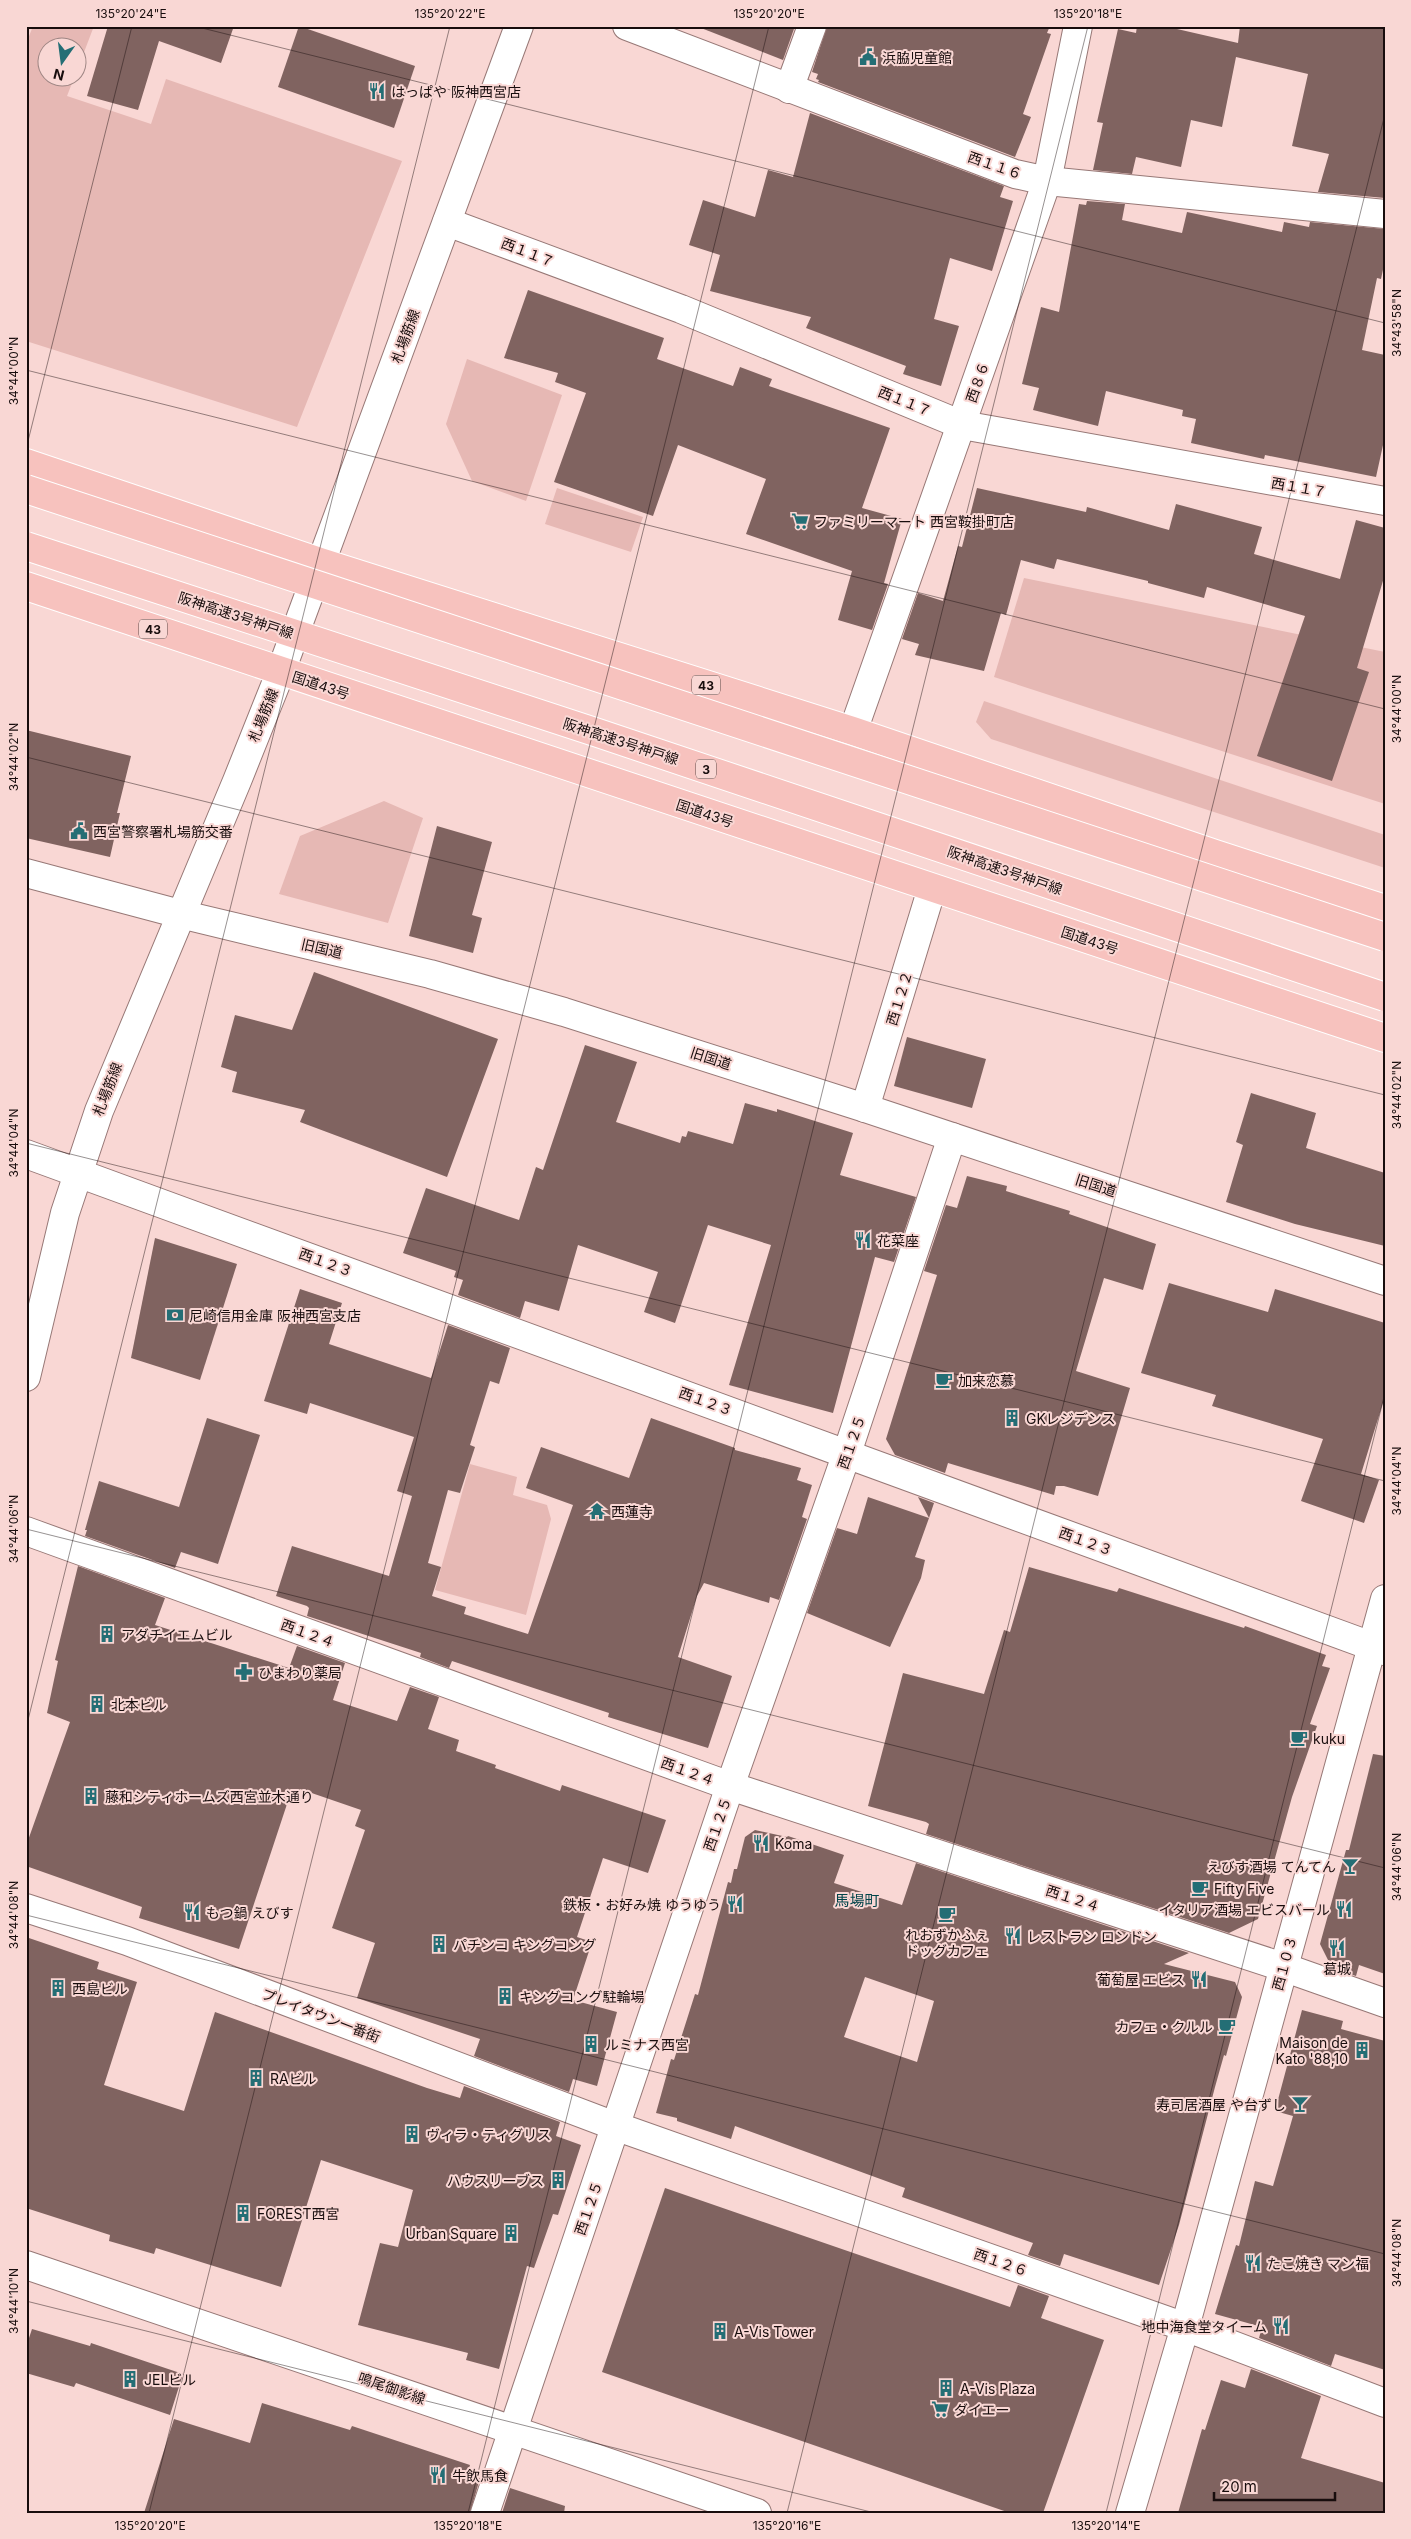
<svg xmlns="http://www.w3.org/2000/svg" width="1411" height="2539" viewBox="0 0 1411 2539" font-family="Inter,'Noto Sans JP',sans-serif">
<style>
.green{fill:#e6b8b4}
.building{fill:#806360;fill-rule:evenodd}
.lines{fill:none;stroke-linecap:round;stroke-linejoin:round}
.minor-casing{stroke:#977876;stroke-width:30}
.highway-casing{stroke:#fff;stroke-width:30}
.minor{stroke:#fff;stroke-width:28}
.highway{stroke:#f7c2be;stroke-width:28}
.highway-bridge-casing{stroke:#fff;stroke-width:30;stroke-linecap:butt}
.highway-bridge{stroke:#f7c2be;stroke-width:28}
.ticks{fill:none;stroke:#180d0d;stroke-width:1;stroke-opacity:0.45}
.labels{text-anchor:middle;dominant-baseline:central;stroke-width:4;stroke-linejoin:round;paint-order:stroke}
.shield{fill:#f9d7d4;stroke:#5c4a49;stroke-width:1}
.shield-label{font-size:12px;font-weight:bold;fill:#180d0d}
.poi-label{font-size:14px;fill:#180d0d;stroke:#f9d7d4;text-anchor:start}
.street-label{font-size:14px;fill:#180d0d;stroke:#f9d7d4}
.neighbourhood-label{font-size:15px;fill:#004449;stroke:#f9d7d4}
.neatline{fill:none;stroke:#180d0d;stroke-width:2}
.ticks-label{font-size:12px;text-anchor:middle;fill:#180d0d}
</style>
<rect width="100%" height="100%" fill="#f9d7d4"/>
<!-- green -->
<g class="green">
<polygon points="33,26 94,26 78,68 78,48 48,48 48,78 74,78 67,96 151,124 166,79 402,161 297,427 26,341 26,44"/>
<polygon points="467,359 562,395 526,501 472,481 446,424"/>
<polygon points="557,488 643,517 631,552 545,524"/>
<polygon points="1024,578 1385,652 1385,804 994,677"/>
<polygon points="984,701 1385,835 1385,868 991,739 976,722"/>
<polygon points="384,801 423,818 388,923 279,894 300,836"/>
<polygon points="470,1464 517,1477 513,1495 547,1505 551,1519 526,1615 435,1590"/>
</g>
<!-- building -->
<g class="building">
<polygon points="108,26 234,26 221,63 159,41 138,110 87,96"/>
<polygon points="299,26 415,66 394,128 278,87"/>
<polygon points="702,26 795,26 783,60 701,28"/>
<polygon points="827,26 1050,26 1047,33 1051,34 1023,114 1031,117 1015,157 818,82 819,80 816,79 818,74 812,72"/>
<polygon points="1137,26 1164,26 1238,43 1240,26 1385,26 1385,198 1318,192 1329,154 1292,146 1308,74 1236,57 1222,127 1191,120 1181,167 1136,157 1132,174 1093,170 1103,123 1097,122 1118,29 1136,33"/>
<polygon points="810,113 1004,186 1000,197 1013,201 992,271 950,258 934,319 959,326 941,386 903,374 906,366 806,328 811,317 710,291 720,255 689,245 703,200 755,217 768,170 793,177"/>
<polygon points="1087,201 1125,204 1122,220 1182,233 1187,212 1282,232 1284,222 1309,227 1310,222 1385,229 1385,260 1381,279 1377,278 1362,350 1385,355 1385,436 1376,477 1265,455 1264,459 1191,443 1196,419 1182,416 1183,410 1106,391 1098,426 1033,410 1039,388 1022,384 1041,307 1059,312 1079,204 1086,205"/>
<polygon points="528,290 664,338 657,359 733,386 740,367 772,379 769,386 890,428 862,508 902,519 884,583 888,584 872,630 838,620 852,571 746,534 766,479 678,445 653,516 554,482 586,393 555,382 558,373 504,358"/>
<polygon points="977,488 1086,512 1087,507 1169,530 1176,504 1262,527 1254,554 1340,579 1356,520 1385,528 1385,574 1357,668 1369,672 1332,781 1257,756 1305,616 1207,587 1204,598 1148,583 1148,581 1057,559 1054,569 1021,560 1006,615 1001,613 984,671 915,655 919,644 902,639 918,593 943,601 958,546 962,547"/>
<polygon points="26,730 131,756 117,813 120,813 110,857 26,838"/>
<polygon points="437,826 492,842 472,915 482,918 473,953 409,936"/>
<polygon points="314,972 498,1039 447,1177 300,1122 305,1110 232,1092 237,1072 221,1067 235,1015 292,1030"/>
<polygon points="907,1037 986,1059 972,1108 894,1086"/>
<polygon points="585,1045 637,1062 616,1122 680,1143 682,1136 686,1137 688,1131 733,1144 745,1103 777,1112 777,1109 853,1133 840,1175 916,1197 894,1262 875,1257 833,1413 729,1385 771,1245 708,1225 675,1323 644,1312 658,1272 578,1245 559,1311 525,1301 520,1318 458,1295 463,1280 454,1277 456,1271 403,1253 426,1188 519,1220 536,1167 543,1170"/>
<polygon points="1251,1093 1316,1113 1306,1148 1385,1173 1385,1246 1295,1224 1226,1202 1243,1145 1236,1142"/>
<polygon points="967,1176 1007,1186 1006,1191 1070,1211 1069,1214 1156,1244 1143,1290 1104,1278 1076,1371 1130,1388 1098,1496 1064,1486 1056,1486 1054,1495 948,1463 945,1473 895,1455 886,1439 937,1275 924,1271 946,1205 957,1208"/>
<polygon points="155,1238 237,1264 200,1380 131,1358"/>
<polygon points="1169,1283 1268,1312 1275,1289 1385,1323 1385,1396 1361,1474 1379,1480 1364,1523 1301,1501 1323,1439 1212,1406 1216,1395 1141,1373"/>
<polygon points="300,1289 342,1303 329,1344 431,1378 448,1325 510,1348 499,1384 490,1381 470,1445 475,1447 460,1493 448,1490 428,1563 441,1567 432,1596 466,1607 464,1614 528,1634 573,1505 526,1488 541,1447 629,1478 651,1418 735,1448 735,1450 801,1468 797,1480 812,1485 802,1517 807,1519 779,1600 770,1597 769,1603 704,1583 697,1596 678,1657 732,1676 708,1748 608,1717 609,1713 452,1661 449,1668 420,1657 421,1653 307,1616 309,1608 307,1606 276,1596 292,1546 389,1576 412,1496 397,1491 414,1437 310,1403 307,1414 264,1401"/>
<polygon points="207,1418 260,1435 218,1564 181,1552 175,1568 85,1536 87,1530 85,1530 99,1481 179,1507"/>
<polygon points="868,1497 929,1518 915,1557 925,1560 921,1578 890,1647 807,1613 837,1528 857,1534"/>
<polygon points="918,1497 934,1503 929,1518"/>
<polygon points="78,1566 165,1598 155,1625 289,1668 297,1646 345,1663 333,1700 397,1721 410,1687 439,1697 428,1729 459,1740 456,1751 496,1765 495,1768 560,1791 562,1785 666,1820 648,1873 603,1858 577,1937 592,1942 573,2000 617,2012 597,2086 573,2079 569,2092 474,2056 480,2039 357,1998 375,1943 332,1928 365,1830 355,1826 361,1810 300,1789 297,1800 289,1798 239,1949 139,1918 142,1907 26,1866 26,1846 70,1722 47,1713 58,1661 55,1660"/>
<polygon points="1029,1567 1117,1592 1119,1588 1244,1628 1245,1626 1326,1655 1322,1666 1330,1668 1310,1724 1317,1726 1292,1797 1258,1919 1229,1933 926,1834 929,1824 926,1822 868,1806 903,1673 984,1694 1004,1630 1010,1632"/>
<polygon points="1373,1754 1385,1756 1385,1974 1359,1965 1356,1976 1332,1968 1320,1944 1346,1850 1349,1850"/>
<path d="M755,1830l32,7 1,-1 56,19 -10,28 68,22 14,-42 273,90 -25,11 71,18 7,15 -16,59 -2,-1 -9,32 -36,138 -20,60 -95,-31 -4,12 -32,-11 5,-12 -131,-46 3,-9 -170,-62 -4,13 -54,-18v-3l-21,-5 15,-54 3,1 21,-66 3,1 30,-113 3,1 3,-14h3l8,-32zM865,1977l69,24 -17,61 -73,-25z"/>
<polygon points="26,1937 99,1962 97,1969 137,1982 104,2085 184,2111 215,2012 427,2088 460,2098 464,2086 560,2122 556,2136 581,2145 558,2215 553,2214 534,2268 527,2266 499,2369 466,2360 468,2353 358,2325 380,2243 398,2247 413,2190 321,2160 281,2287 156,2248 154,2254 109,2241 110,2235 26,2208"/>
<polygon points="1302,2010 1343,2021 1341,2029 1385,2041 1385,2370 1335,2354 1331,2366 1259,2338 1262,2327 1215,2314 1236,2245 1239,2246 1255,2181 1273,2186 1293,2116 1275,2111"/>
<polygon points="665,2188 1010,2307 1018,2285 1049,2296 1041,2318 1104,2340 1043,2513 1010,2513 602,2372"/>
<polygon points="32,2329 90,2346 91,2343 183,2374 170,2415 76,2383 74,2387 26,2373 26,2347"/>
<polygon points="1251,2369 1321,2396 1301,2458 1385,2483 1385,2513 1178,2513 1202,2429 1205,2430 1221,2380 1245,2388"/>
<polygon points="262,2403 350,2430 352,2426 470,2465 467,2474 480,2478 470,2513 144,2513 174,2419 250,2443"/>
<polygon points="510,2488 565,2506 564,2513 502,2513"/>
</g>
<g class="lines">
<!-- minor casing -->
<g class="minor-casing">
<g id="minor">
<polyline points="627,26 1015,174 1047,181 1385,214"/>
<polyline points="789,89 812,26"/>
<polyline points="447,222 681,309 962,425 1385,501"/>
<polyline points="853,731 1047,181 1078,26"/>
<polyline points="26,873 180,914 430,974 564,1012 865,1108 1385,1281"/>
<polyline points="865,1108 932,888"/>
<polyline points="26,1154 1385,1651"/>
<polyline points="26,1377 65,1213 99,1111 237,781 281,671 519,26"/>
<polyline points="26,1531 730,1786 1283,1967 1385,2003"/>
<polyline points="26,1908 127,1941 615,2126 1185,2327 1385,2403"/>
<polyline points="26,2265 757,2513"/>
<polyline points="485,2513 730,1786 847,1453 952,1137"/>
<polyline points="1130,2513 1185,2327 1385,1599"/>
</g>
</g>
<!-- highway casing -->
<g class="highway-casing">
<g id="highway">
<polyline points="26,463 320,562 853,731 1215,854 1385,909"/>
<polyline points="26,586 1385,1038"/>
</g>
</g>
<!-- minor -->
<use href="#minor" class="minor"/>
<!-- highway -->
<use href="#highway" class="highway"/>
<!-- highway-bridge casing -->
<g class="highway-bridge-casing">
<g id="highway-bridge">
<polyline points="26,489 1385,937"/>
<polyline points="26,546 595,732 1385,997"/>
</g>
</g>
<!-- highway-bridge -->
<use href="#highway-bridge" class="highway-bridge"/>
</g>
<!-- ticks -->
<path class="ticks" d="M194,26l1191,297M26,370l1359,339M26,449l106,-423M26,757l1359,338M26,1143l1359,338M26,1529l1359,339M26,1728l424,-1702M26,1915l1359,339M26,2301l849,212M149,2513l620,-2487M468,2513l620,-2487M787,2513l598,-2399M1106,2513l279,-1120"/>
<!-- icons -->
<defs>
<g id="civic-bare" transform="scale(1.35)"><path d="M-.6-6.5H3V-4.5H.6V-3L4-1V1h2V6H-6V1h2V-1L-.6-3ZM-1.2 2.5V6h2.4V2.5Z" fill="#246e75" stroke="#f9d7d4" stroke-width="2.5" paint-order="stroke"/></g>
<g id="restaurant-bare" transform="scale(1.35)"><path d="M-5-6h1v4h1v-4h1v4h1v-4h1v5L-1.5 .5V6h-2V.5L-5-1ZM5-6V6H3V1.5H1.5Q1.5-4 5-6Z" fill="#246e75" stroke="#f9d7d4" stroke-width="2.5" paint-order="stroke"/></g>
<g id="supermarket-bare" transform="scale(1.35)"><path d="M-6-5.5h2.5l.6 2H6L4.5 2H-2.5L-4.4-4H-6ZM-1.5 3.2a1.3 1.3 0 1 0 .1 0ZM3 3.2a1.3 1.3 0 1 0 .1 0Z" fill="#246e75" stroke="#f9d7d4" stroke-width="2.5" paint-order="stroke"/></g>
<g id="bank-bare" transform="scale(1.35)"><path d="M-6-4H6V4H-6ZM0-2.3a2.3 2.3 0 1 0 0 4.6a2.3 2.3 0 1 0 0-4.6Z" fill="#246e75" stroke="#f9d7d4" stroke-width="2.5" paint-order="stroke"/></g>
<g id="cafe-bare" transform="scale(1.35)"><path d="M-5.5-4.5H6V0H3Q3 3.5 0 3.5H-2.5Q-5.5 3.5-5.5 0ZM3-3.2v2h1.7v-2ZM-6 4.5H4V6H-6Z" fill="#246e75" stroke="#f9d7d4" stroke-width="2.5" paint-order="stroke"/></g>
<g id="building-bare" transform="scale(1.35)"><path d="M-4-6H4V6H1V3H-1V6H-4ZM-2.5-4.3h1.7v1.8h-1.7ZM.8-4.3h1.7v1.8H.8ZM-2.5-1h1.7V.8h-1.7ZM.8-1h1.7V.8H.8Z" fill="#246e75" stroke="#f9d7d4" stroke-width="2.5" paint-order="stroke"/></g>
<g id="temple-bare" transform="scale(1.35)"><path d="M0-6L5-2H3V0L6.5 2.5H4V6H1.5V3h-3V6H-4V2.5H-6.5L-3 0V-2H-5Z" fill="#246e75" stroke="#f9d7d4" stroke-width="2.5" paint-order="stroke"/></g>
<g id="pharmacy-bare" transform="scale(1.35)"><path d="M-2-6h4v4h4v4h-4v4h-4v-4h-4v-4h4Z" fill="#246e75" stroke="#f9d7d4" stroke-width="2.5" paint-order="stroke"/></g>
<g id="bar-bare" transform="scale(1.35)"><path d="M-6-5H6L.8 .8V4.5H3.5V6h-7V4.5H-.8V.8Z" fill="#246e75" stroke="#f9d7d4" stroke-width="2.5" paint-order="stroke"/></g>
</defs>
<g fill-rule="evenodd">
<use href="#civic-bare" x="868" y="57"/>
<use href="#restaurant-bare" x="377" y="91"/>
<use href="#supermarket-bare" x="800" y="521"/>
<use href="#civic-bare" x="79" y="831"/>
<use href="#restaurant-bare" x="863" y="1240"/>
<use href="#bank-bare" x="175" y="1315"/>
<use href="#cafe-bare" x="944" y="1380"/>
<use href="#building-bare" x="1012" y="1418"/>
<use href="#temple-bare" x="597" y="1511"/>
<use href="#building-bare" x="107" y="1634"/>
<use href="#pharmacy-bare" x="244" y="1672"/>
<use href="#building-bare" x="97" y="1704"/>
<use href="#cafe-bare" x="1299" y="1738"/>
<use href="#building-bare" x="91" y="1796"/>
<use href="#restaurant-bare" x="761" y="1843"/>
<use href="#bar-bare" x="1350" y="1866"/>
<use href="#cafe-bare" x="1200" y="1888"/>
<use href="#restaurant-bare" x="735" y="1904"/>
<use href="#restaurant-bare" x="1344" y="1909"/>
<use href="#restaurant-bare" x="192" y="1912"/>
<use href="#cafe-bare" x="947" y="1914"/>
<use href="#restaurant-bare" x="1013" y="1936"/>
<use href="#building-bare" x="439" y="1944"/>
<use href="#restaurant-bare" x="1337" y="1948"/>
<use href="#restaurant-bare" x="1199" y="1979"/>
<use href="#building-bare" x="58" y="1988"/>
<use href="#building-bare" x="505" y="1996"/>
<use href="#cafe-bare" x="1227" y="2026"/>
<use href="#building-bare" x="591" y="2044"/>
<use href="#building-bare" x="1362" y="2050"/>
<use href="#building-bare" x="256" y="2078"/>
<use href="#bar-bare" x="1300" y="2104"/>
<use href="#building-bare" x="412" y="2134"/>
<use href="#building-bare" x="558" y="2180"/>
<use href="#building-bare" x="243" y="2213"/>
<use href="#building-bare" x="511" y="2233"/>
<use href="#restaurant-bare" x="1253" y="2263"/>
<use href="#restaurant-bare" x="1281" y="2326"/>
<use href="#building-bare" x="720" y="2331"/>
<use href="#building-bare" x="130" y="2379"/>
<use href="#building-bare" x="946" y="2388"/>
<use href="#supermarket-bare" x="940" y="2409"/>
<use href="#restaurant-bare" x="438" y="2475"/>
</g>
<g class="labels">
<!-- shield labels -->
<g class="shield">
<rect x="139" y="619.5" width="28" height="19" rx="4"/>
<rect x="692" y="675.5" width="28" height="19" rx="4"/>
<rect x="696" y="759.5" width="20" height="19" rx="4"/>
</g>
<g class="shield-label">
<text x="153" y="629">43</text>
<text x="706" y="685">43</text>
<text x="706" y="769">3</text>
</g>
<!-- poi labels -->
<g class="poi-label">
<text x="882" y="57">浜脇児童館</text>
<text x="391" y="91">はっぱや 阪神西宮店</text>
<text x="814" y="521">ファミリーマート 西宮鞍掛町店</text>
<text x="93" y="831">西宮警察署札場筋交番</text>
<text x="877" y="1240">花菜座</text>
<text x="189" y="1315">尼崎信用金庫 阪神西宮支店</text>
<text x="958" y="1380">加来恋慕</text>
<text x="1026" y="1418">GKレジデンス</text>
<text x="611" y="1511">西蓮寺</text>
<text x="121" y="1634">アダチイエムビル</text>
<text x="258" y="1672">ひまわり薬局</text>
<text x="111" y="1704">北本ビル</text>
<text x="1313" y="1738">kuku</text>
<text x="105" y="1796">藤和シティホームズ西宮並木通り</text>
<text x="775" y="1843">Koma</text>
<text x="1336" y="1866" text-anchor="end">えびす酒場 てんてん</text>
<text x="1214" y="1888">Fifty Five</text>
<text x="721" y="1904" text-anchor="end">鉄板・お好み焼 ゆうゆう</text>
<text x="1330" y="1909" text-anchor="end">イタリア酒場 エビスバール</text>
<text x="206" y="1912">もつ鍋 えびす</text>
<text x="947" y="1934" text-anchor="middle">れおずかふぇ<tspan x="947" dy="16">ドッグカフェ</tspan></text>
<text x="1027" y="1936">レストラン ロンドン</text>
<text x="453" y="1944">パチンコ キングコング</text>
<text x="1337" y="1968" text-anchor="middle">葛城</text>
<text x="1185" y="1979" text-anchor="end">葡萄屋 エビス</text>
<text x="72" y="1988">西島ビル</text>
<text x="519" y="1996">キングコング駐輪場</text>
<text x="1213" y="2026" text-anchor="end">カフェ・クルル</text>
<text x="1348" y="2042" text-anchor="end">Maison de<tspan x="1348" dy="16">Kato '88,10</tspan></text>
<text x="605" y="2044">ルミナス西宮</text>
<text x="270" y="2078">RAビル</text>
<text x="1286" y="2104" text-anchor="end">寿司居酒屋 や台ずし</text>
<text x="426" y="2134">ヴィラ・ティグリス</text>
<text x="544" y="2180" text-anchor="end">ハウスリーブス</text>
<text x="257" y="2213">FOREST西宮</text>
<text x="497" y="2233" text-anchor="end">Urban Square</text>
<text x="1267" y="2263">たこ焼き マン福</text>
<text x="1267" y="2326" text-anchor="end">地中海食堂タイーム</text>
<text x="734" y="2331">A-Vis Tower</text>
<text x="144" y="2379">JELビル</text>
<text x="960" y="2388">A-Vis Plaza</text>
<text x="954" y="2409">ダイエー</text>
<text x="452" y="2475">牛飲馬食</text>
</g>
<!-- street labels -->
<g class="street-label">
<text transform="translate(995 165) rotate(19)">西１１６</text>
<text transform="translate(528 252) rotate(21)">西１１７</text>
<text transform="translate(405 336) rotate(-70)">札場筋線</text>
<text transform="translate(977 382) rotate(-71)">西８６</text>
<text transform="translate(905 401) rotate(22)">西１１７</text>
<text transform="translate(1299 487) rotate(10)">西１１７</text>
<text transform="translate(236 615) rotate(18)">阪神高速3号神戸線</text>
<text transform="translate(321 685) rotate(18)">国道43号</text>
<text transform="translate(263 715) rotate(-68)">札場筋線</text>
<text transform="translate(621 741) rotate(18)">阪神高速3号神戸線</text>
<text transform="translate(705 813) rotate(18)">国道43号</text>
<text transform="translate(1005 870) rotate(19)">阪神高速3号神戸線</text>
<text transform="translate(1090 940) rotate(18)">国道43号</text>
<text transform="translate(322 948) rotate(13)">旧国道</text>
<text transform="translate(899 998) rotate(-73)">西１２２</text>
<text transform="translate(711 1058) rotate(18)">旧国道</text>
<text transform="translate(107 1089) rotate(-69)">札場筋線</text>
<text transform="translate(1096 1185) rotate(18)">旧国道</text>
<text transform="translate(326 1262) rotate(20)">西１２３</text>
<text transform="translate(706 1401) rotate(20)">西１２３</text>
<text transform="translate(851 1442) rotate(-71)">西１２５</text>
<text transform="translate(1086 1541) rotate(20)">西１２３</text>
<text transform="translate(308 1633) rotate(20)">西１２４</text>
<text transform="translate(688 1771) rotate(20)">西１２４</text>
<text transform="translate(717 1824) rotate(-71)">西１２５</text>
<text transform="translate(1073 1898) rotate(18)">西１２４</text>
<text transform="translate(1284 1963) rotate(-75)">西１０３</text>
<text transform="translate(321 2015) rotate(21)">プレイタウン一番街</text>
<text transform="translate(588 2208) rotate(-71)">西１２５</text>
<text transform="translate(1001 2262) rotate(19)">西１２６</text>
<text transform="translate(392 2388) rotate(19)">鳴尾御影線</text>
</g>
<!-- neighbourhood labels -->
<g class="neighbourhood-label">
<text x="857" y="1900">馬場町</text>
</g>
</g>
<!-- border -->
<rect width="1411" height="2539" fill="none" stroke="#f9d7d4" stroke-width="55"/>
<!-- north arrow -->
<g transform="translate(62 62) rotate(194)"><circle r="24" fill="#f9d7d4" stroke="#9f8684"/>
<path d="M0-4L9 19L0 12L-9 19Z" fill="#246e75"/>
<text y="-8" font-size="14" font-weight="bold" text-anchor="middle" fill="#180d0d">N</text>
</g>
<!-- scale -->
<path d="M1214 2492v8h121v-8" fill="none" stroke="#180d0d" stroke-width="2.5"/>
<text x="1221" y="2492" font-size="15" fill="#180d0d" stroke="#f9d7d4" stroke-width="4" paint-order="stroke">20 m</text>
<rect x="28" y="28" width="1356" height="2484" class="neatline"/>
<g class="ticks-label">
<text x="131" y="18">135°20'24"E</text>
<text x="450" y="18">135°20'22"E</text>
<text x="769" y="18">135°20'20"E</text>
<text x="1088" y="18">135°20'18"E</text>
<text transform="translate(1397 323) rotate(-90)" y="4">34°43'58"N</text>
<text transform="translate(14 371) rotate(-90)" y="4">34°44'00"N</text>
<text transform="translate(1397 709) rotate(-90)" y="4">34°44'00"N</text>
<text transform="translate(14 757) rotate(-90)" y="4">34°44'02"N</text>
<text transform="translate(1397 1095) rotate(-90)" y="4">34°44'02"N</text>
<text transform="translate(14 1143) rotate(-90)" y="4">34°44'04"N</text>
<text transform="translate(1397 1481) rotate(-90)" y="4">34°44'04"N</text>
<text transform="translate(14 1529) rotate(-90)" y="4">34°44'06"N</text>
<text transform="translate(1397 1867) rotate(-90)" y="4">34°44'06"N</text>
<text transform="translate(14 1915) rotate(-90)" y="4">34°44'08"N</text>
<text transform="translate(1397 2253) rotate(-90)" y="4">34°44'08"N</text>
<text transform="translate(14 2301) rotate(-90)" y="4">34°44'10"N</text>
<text x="150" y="2530">135°20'20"E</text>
<text x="468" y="2530">135°20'18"E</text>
<text x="787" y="2530">135°20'16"E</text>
<text x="1106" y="2530">135°20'14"E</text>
</g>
</svg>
